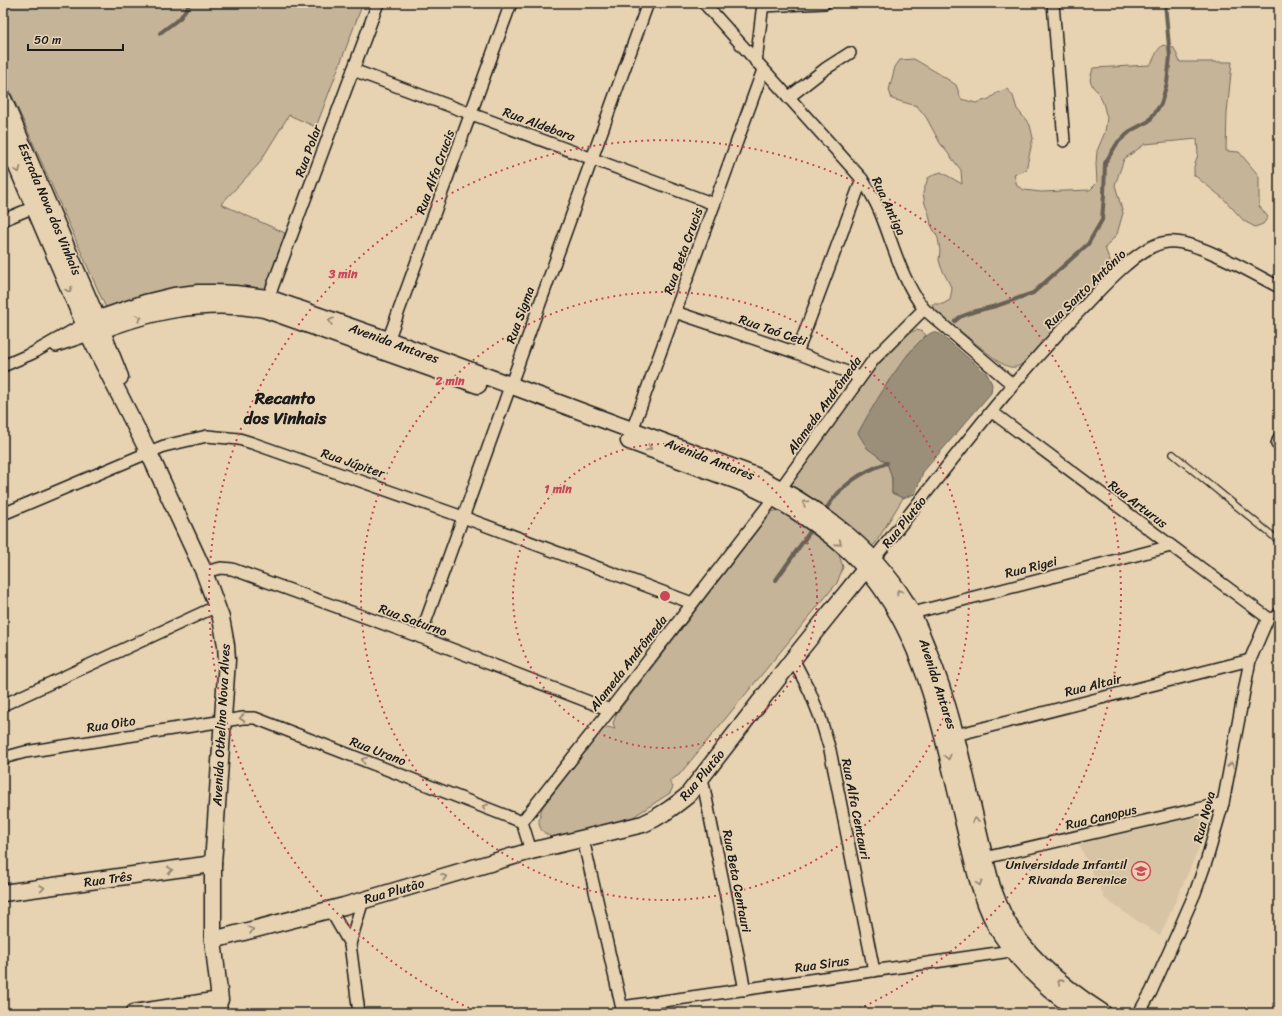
<svg xmlns="http://www.w3.org/2000/svg" width="1282" height="1016" viewBox="0 0 1282 1016" font-family="Sriracha,sans-serif">
<style>
.built{fill:#d7c4a5}
.green{fill:#c6b499;stroke:#71685a}
.water{fill:#9c8f7a;stroke:#696154}
.lines{fill:none;stroke-linecap:round;stroke-linejoin:round}
.stream{stroke:#696154;stroke-width:4}
.lane-casing{stroke:#1c1c1c;stroke-width:8}
.street-casing{stroke:#1c1c1c;stroke-width:14}
.secondary-casing{stroke:#1c1c1c;stroke-width:19}
.lane{stroke:#e7d2b1;stroke-width:5.5}
.street{stroke:#e7d2b1;stroke-width:11}
.secondary{stroke:#e7d2b1;stroke-width:16}
.oneway{stroke:#8c806e}
.ring{fill:none;stroke:#c84758;stroke-width:2;stroke-dasharray:2 4}
.labels{text-anchor:middle;dominant-baseline:central;stroke-width:3.5;stroke-linejoin:round;paint-order:stroke}
.street-label{font-size:13px;fill:#1c1c1c;stroke:#e7d2b1}
.poi-label{font-size:13px;fill:#1c1c1c;stroke:#e7d2b1;text-anchor:end}
.district-label{font-size:17px;font-weight:bold;fill:#1c1c1c;stroke:#e7d2b1}
.centre{fill:#c84758;stroke:#e7d2b1;stroke-width:2}
.ring-label{font-size:12px;text-anchor:middle;font-weight:bold;fill:#c84758;stroke:#e7d2b1;stroke-width:3.5;stroke-linejoin:round;paint-order:stroke}
</style>
<rect width="100%" height="100%" fill="#e7d2b1"/>
<filter id="ink" filterUnits="userSpaceOnUse"><feTurbulence type="fractalNoise" baseFrequency=".025" numOctaves="2"/><feDisplacementMap in="SourceGraphic" scale="8" xChannelSelector="R" yChannelSelector="G"/><feConvolveMatrix kernelMatrix="1 2 1 2 8 2 1 2 1" color-interpolation-filters="sRGB"/></filter>
<g filter="url(#ink)">
<!-- built -->
<polygon class="built" points="1195,817 1210,823 1160,936 1105,899 1078,842"/>
<!-- green -->
<g class="green">
<polygon points="3,3 363,3 316,127 289,115 258,165 221,204 285,233 265,292 186,286 162,290 109,308 105,306 3,75"/>
<path d="M1163,45l11,3 6,14h52l-5,51 -1,38 13,1 20,24v30l9,11 -5,7 -8,3 -11,-6 -20,-22 -30,-24v-8l4,-13 -1,-15 -52,5 -21,15 -9,26 8,28 -6,21 -12,14 8,21 -88,93c-11,8 -15,6 -26,0l-65,-52 -2,-6h11l7,-4 2,-11 -11,-22 -2,-7 1,-10 -2,-12 -7,-13 -2,-11 -4,-10 -2,-11 5,-15 7,-4 6,-2 21,12 -1,-14 -21,-27 -14,-26 -9,-11 -25,-7 -3,-9 6,-23 5,-7 14,-1 27,16 15,10 5,14 15,4 13,-4 8,-6 10,-4 6,7 4,13 13,16 3,13 -7,32 -12,4 3,12 7,4 17,2 49,-2 7,-7 -1,-19 1,-13 8,-19 2,-14 -4,-15 -4,-10 -6,-6 -3,-7 3,-12 57,-3c5,-7 6,-15 13,-20z"/>
<path d="M916,330l5,1 5,4 -17,18 -22,30 -20,65c22,16 25,17 25,45l11,5 -28,46 -5,3 -75,-57 -3,-3v-8l72,-100 45,-46z"/>
<path d="M779,510l49,35 11,10 4,12 -6,16 -158,192 -10,6 4,6 -3,6 -37,24 -79,21c-17,-7 -17,-14 -12,-30l60,-78 6,-3 7,2 -2,-6 4,-10 154,-201z"/>
</g>
<!-- water -->
<path class="water" d="M933,332l7,2 47,40 5,10 -1,9 -68,79 -8,22 -12,4 -11,-5v-15l-5,-15 -20,-15 -9,-15c13,-24 51,-91 75,-101z"/>
<g class="lines">
<!-- stream -->
<g class="stream">
<polyline points="160,33 180,18 190,3"/>
<polyline points="955,321 960,317 976,311 996,306 1033,293 1088,244 1102,220 1104,195 1105,163 1118,142 1132,130 1149,121 1161,104 1167,83 1170,57 1165,3"/>
<path d="M826,509c15,-24 35,-37 61,-46"/>
<polyline points="776,580 809,533"/>
</g>
<!-- lane casing -->
<g class="lane-casing">
<g id="lane">
<polyline points="1173,454 1279,541"/>
<polyline points="1268,618 1275,614 1279,609"/>
</g>
</g>
<!-- street casing -->
<g class="street-casing">
<g id="street">
<path d="M704,3l158,176c7,11 13,21 18,33 14,34 21,67 44,97l89,76"/>
<polyline points="1053,3 1064,141"/>
<polyline points="763,6 825,3"/>
<polyline points="756,62 763,3"/>
<polyline points="353,70 714,204"/>
<polyline points="788,98 825,69 850,53"/>
<polyline points="3,220 39,205"/>
<polyline points="266,304 378,3"/>
<polyline points="675,312 797,353 860,377"/>
<polyline points="56,346 89,335"/>
<polyline points="386,346 511,3"/>
<polyline points="797,353 862,179"/>
<polyline points="3,366 33,353 84,324"/>
<polyline points="992,412 1268,618 1250,660 1223,803 1207,859 1195,893 1177,934 1151,992 1139,1013"/>
<polyline points="630,436 763,70"/>
<polyline points="1277,444 1279,438"/>
<polyline points="3,514 164,446 207,436 239,439 252,443 463,517 692,603"/>
<path d="M873,560c65,-81 127,-165 198,-240 18,-18 36,-39 55,-55 11,-10 28,-22 42,-23 27,-3 86,32 111,45"/>
<polyline points="204,572 221,568 232,569 420,637 610,710"/>
<polyline points="905,615 1171,546"/>
<polyline points="420,637 648,3"/>
<polyline points="793,659 810,692 820,717 830,750 874,971"/>
<polyline points="3,705 217,606"/>
<polyline points="948,737 1250,660"/>
<polyline points="3,758 25,752 243,718 255,718 522,822"/>
<polyline points="702,778 745,990"/>
<polyline points="583,839 623,1013"/>
<polyline points="531,851 522,822 610,710 773,499 874,359 924,309"/>
<polyline points="984,858 1223,803"/>
<polyline points="328,910 335,918 350,944 359,1013"/>
<polyline points="350,944 363,900"/>
<polyline points="220,1000 222,1013"/>
<polyline points="622,1007 1018,950"/>
</g>
</g>
<!-- secondary casing -->
<g class="secondary-casing">
<g id="secondary">
<polyline points="3,99 97,319 120,377"/>
<polyline points="3,134 89,335 149,453 204,572 221,618 226,645 227,660 213,864 213,940 220,1000 134,1013"/>
<path d="M84,324l61,-21 29,-7 24,-3h17l20,1 33,4 120,42 368,136c58,30 114,68 149,125 10,16 17,35 24,52 30,75 42,157 63,234 4,10 7,20 12,29 20,40 62,73 99,97"/>
<path d="M89,335c59,-24 111,-36 175,-26l214,76"/>
<path d="M629,441c27,10 54,20 81,30 13,5 27,9 40,15 32,14 76,43 101,67 13,13 26,27 35,42 44,65 60,154 78,229 8,33 15,69 31,100 17,32 56,70 87,89"/>
<polyline points="3,893 213,864"/>
<path d="M213,940l131,-34 187,-55 112,-27c17,-7 30,-17 44,-28l106,-137 79,-98"/>
</g>
</g>
<!-- lane -->
<use href="#lane" class="lane"/>
<!-- street -->
<use href="#street" class="street"/>
<!-- secondary -->
<use href="#secondary" class="secondary"/>
</g>
<!-- one-way arrows -->
<defs><path id="oneway-chevron" d="M-2-3.5L2.5 0L-2 3.5" fill="none" stroke-width="1.6" stroke-linecap="round" stroke-linejoin="round"/></defs>
<g class="oneway">
<use href="#oneway-chevron" transform="translate(18 170) rotate(67)"/>
<use href="#oneway-chevron" transform="translate(69 290) rotate(67)"/>
<use href="#oneway-chevron" transform="translate(139 318) rotate(-18)"/>
<use href="#oneway-chevron" transform="translate(331 321) rotate(-161)"/>
<use href="#oneway-chevron" transform="translate(649 448) rotate(20)"/>
<use href="#oneway-chevron" transform="translate(805 503) rotate(-146)"/>
<use href="#oneway-chevron" transform="translate(839 543) rotate(40)"/>
<use href="#oneway-chevron" transform="translate(899 592) rotate(-124)"/>
<use href="#oneway-chevron" transform="translate(242 718) rotate(174)"/>
<use href="#oneway-chevron" transform="translate(948 757) rotate(77)"/>
<use href="#oneway-chevron" transform="translate(364 760) rotate(-159)"/>
<use href="#oneway-chevron" transform="translate(1231 765) rotate(-79)"/>
<use href="#oneway-chevron" transform="translate(485 807) rotate(-159)"/>
<use href="#oneway-chevron" transform="translate(975 820) rotate(-103)"/>
<use href="#oneway-chevron" transform="translate(170 870) rotate(-8)"/>
<use href="#oneway-chevron" transform="translate(444 877) rotate(-17)"/>
<use href="#oneway-chevron" transform="translate(979 883) rotate(73)"/>
<use href="#oneway-chevron" transform="translate(42 888) rotate(-8)"/>
<use href="#oneway-chevron" transform="translate(251 930) rotate(-15)"/>
<use href="#oneway-chevron" transform="translate(1060 982) rotate(-140)"/>
</g>
</g>
<!-- distance rings -->
<g class="ring">
<circle cx="665" cy="596" r="152"/>
<circle cx="665" cy="596" r="304"/>
<path d="M480 1013A456 456 0 1 1 850 1013"/>
</g>
<!-- icons -->
<defs>
<g id="school-ring" transform="scale(1)"><circle r="9.5" fill="#e7d2b1" stroke="#d1495b" stroke-width="1.5"/><path d="M0-5L7-2L0 1L-7-2ZM-4 1L0 2.5L4 1V4Q0 6-4 4Z" fill="#d1495b"/></g>
</defs>
<g fill-rule="evenodd">
<use href="#school-ring" x="1141" y="871"/>
</g>
<g class="labels">
<!-- street labels -->
<g class="street-label">
<text transform="translate(539 124) rotate(20)">Rua Aldebara</text>
<text transform="translate(308 151) rotate(-70)">Rua Polar</text>
<text transform="translate(435 172) rotate(-70)">Rua Alfa Crucis</text>
<text transform="translate(889 206) rotate(65)">Rua Antiga</text>
<text transform="translate(50 209) rotate(67)">Estrada Nova dos Vinhais</text>
<text transform="translate(683 251) rotate(-70)">Rua Beta Crucis</text>
<text transform="translate(1085 289) rotate(-44)">Rua Santo Antônio</text>
<text transform="translate(520 315) rotate(-70)">Rua Sigma</text>
<text transform="translate(773 330) rotate(19)">Rua Taó Ceti</text>
<text transform="translate(394 343) rotate(20)">Avenida Antares</text>
<text transform="translate(824 405) rotate(-54)">Alameda Andrômeda</text>
<text transform="translate(710 459) rotate(21)">Avenida Antares</text>
<text transform="translate(353 463) rotate(19)">Rua Júpiter</text>
<text transform="translate(1138 504) rotate(37)">Rua Arturus</text>
<text transform="translate(904 522) rotate(-51)">Rua Plutão</text>
<text transform="translate(1031 567) rotate(-14)">Rua Rigei</text>
<text transform="translate(413 620) rotate(20)">Rua Saturno</text>
<text transform="translate(628 663) rotate(-52)">Alameda Andrômeda</text>
<text transform="translate(938 684) rotate(72)">Avenida Antares</text>
<text transform="translate(1093 685) rotate(-14)">Rua Altair</text>
<text transform="translate(111 724) rotate(-9)">Rua Oito</text>
<text transform="translate(221 725) rotate(-87)">Avenida Othelino Nova Alves</text>
<text transform="translate(378 751) rotate(21)">Rua Urano</text>
<text transform="translate(702 775) rotate(-50)">Rua Plutão</text>
<text transform="translate(856 809) rotate(79)">Rua Alfa Centauri</text>
<text transform="translate(1101 817) rotate(-13)">Rua Canopus</text>
<text transform="translate(1204 817) rotate(-75)">Rua Nova</text>
<text transform="translate(108 879) rotate(-8)">Rua Três</text>
<text transform="translate(737 881) rotate(79)">Rua Beta Centauri</text>
<text transform="translate(394 891) rotate(-16)">Rua Plutão</text>
<text transform="translate(822 964) rotate(-8)">Rua Sirus</text>
</g>
<!-- poi labels -->
<g class="poi-label">
<text x="1127" y="864">Universidade Infantil<tspan x="1127" dy="15">Rivanda Berenice</tspan></text>
</g>
<!-- district labels -->
<g class="district-label">
<text x="285" y="398">Recanto<tspan x="285" dy="20">dos Vinhais</tspan></text>
</g>
</g>
<circle cx="665" cy="596" r="6" class="centre"/>
<g class="ring-label">
<text x="343" y="278">3 min</text>
<text x="450" y="385">2 min</text>
<text x="558" y="493">1 min</text>
</g>
<!-- margin -->
<rect width="1282" height="1016" fill="none" stroke="#e7d2b1" stroke-width="16"/>
<rect x="8" y="8" width="1266" height="1000" fill="none" stroke="#1c1c1c" stroke-width="1.5" filter="url(#ink)"/>
<!-- scale -->
<path d="M28 44v6h95v-6" fill="none" stroke="#1c1c1c" stroke-width="2"/>
<text x="34" y="44" font-size="12" fill="#1c1c1c" stroke="#e7d2b1" stroke-width="3" paint-order="stroke">50 m</text>
</svg>
